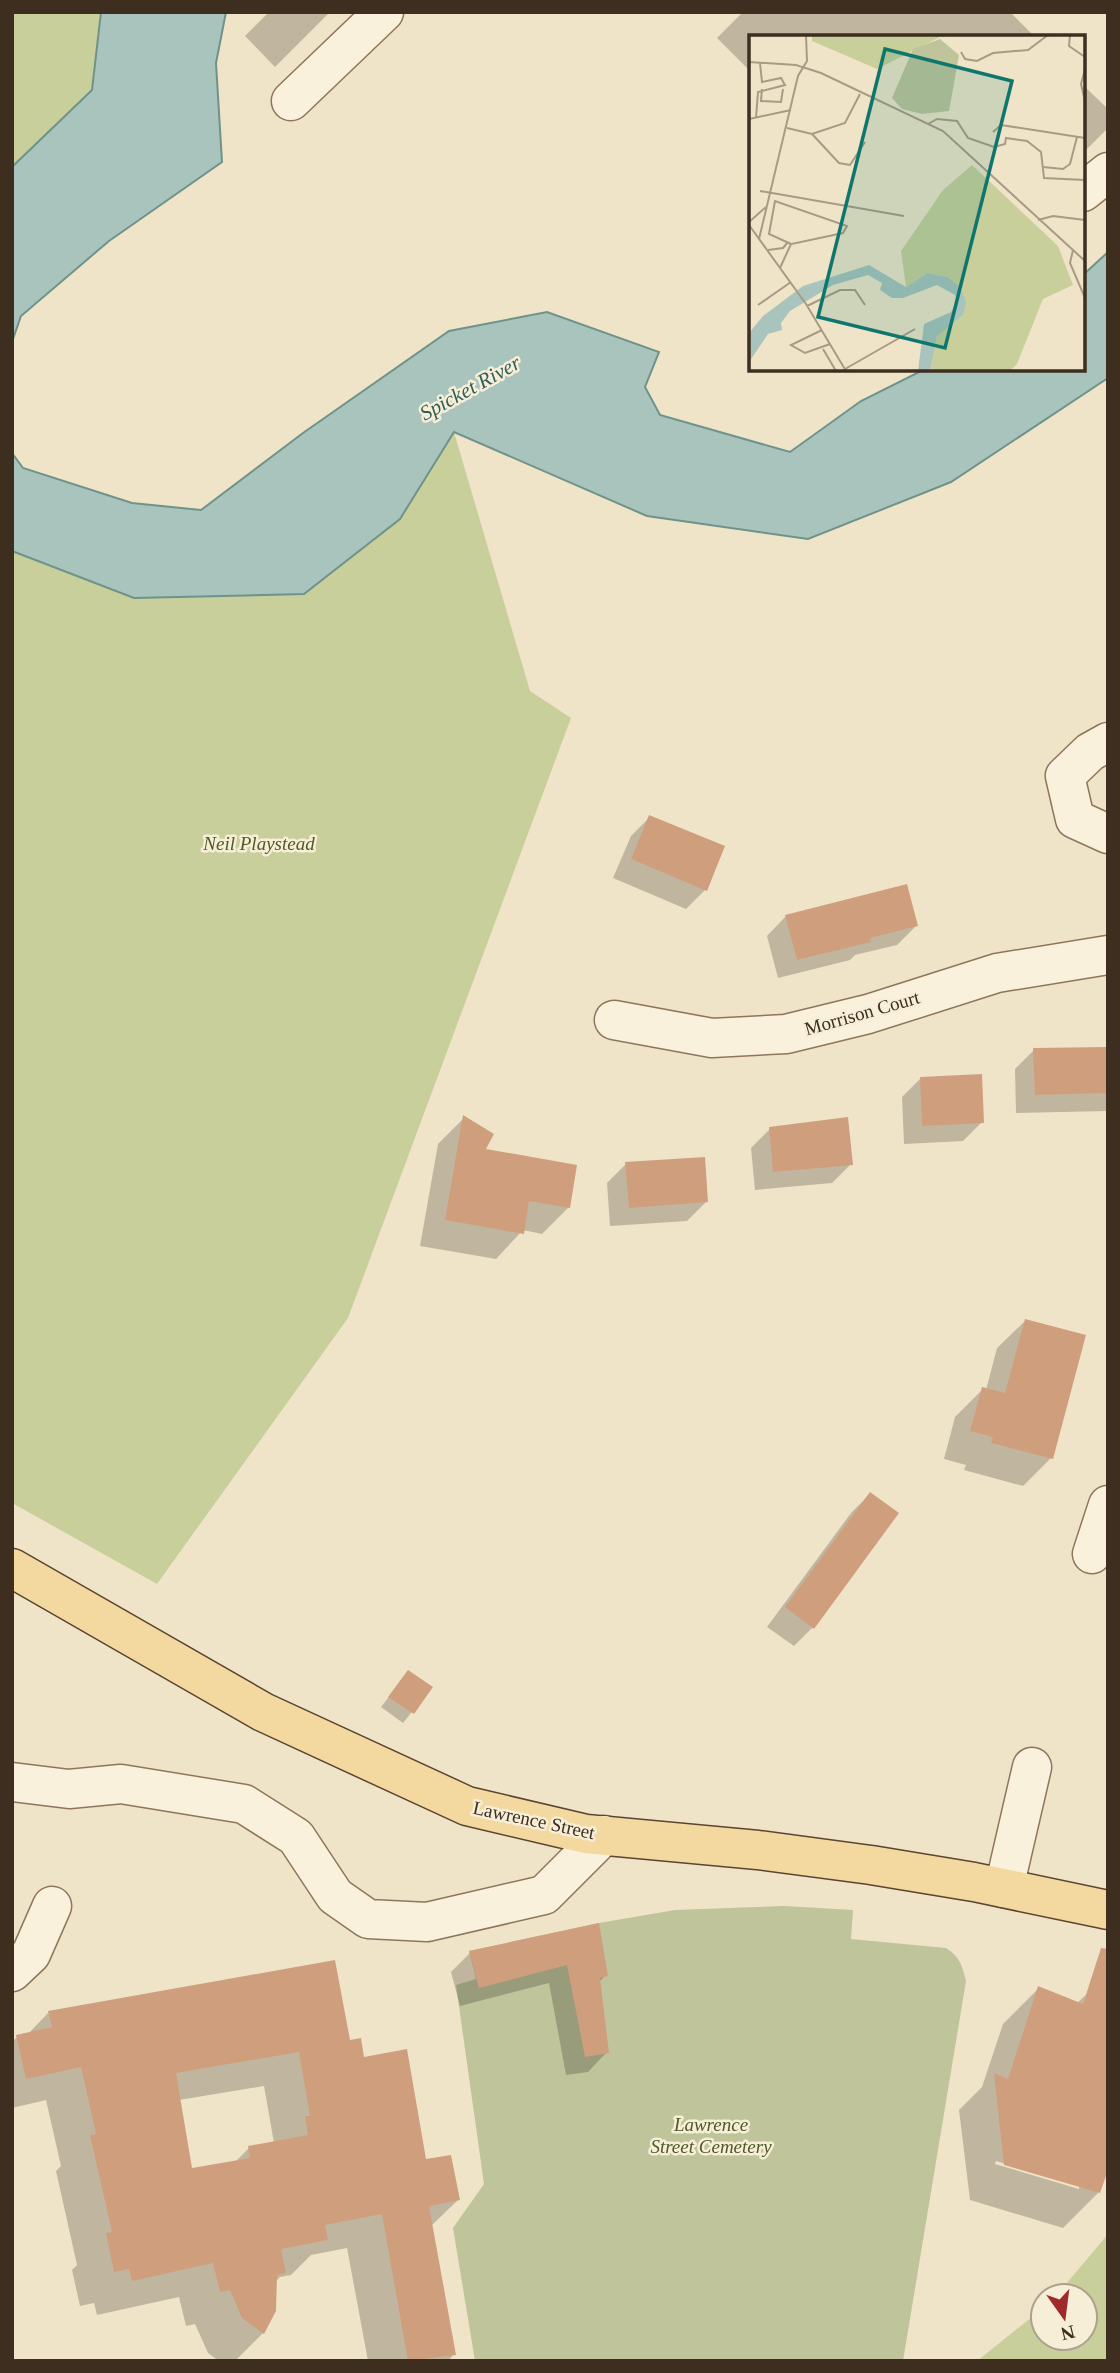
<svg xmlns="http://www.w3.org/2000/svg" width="1120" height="2373" viewBox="0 0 1120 2373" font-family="Georgia,serif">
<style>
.green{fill:#c9cf9b}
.cemetery{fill:#bfc49a}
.water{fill:#a9c4bc;stroke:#6f938a;stroke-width:2}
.shadow{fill:#0003;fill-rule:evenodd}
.building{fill:#cf9f7d;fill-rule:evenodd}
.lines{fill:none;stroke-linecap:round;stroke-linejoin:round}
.minor-casing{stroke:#8d765c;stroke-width:41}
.major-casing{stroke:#5b4430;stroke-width:41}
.minor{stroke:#faf1dc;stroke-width:38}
.major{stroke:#f3d9a0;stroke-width:38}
.labels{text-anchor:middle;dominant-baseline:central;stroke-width:5;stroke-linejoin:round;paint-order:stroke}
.park-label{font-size:19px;font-style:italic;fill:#4d5a26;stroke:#f7eed8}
.street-label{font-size:19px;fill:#3d2e20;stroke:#f7eed8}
.water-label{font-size:21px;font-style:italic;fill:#2f5d5a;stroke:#f7eed8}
.inset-road{fill:none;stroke:#a89b85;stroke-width:2}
.view{fill:#0f766e;fill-opacity:0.15;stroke:#0f766e;stroke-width:3.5}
.inset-edge{fill:none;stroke:#3d2e20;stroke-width:3.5}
</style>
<rect width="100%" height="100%" fill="#f0e4c8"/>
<!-- green -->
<g class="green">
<polygon points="12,12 101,12 92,90 12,167"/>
<polygon points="454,432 530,691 571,718 348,1318 157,1584 12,1503 12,551 134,598 400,519"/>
<polygon points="1108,2234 1108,2361 977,2361 1043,2308 1043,2338 1085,2338 1085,2296 1056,2296"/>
</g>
<!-- cemetery -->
<path class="cemetery" d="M784,1906l69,4 -2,29 95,9c14,9 16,17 20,33l-63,380h-428l-22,-133 31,-44 -28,-199 20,-6 -7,-28 130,-28 76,-13z"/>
<!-- water -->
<g class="water">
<polygon points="101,12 226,12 216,63 222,162 109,241 21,316 12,342 12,167 92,90"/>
<polygon points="1108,252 1108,378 951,482 808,539 647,516 454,432 400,519 304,594 134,598 12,551 12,453 23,468 132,503 201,510 303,433 449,331 547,312 659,352 645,387 660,415 790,452 861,401 925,369 1083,369 1083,275"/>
</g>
<!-- shadow -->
<g class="shadow">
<polygon points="269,12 330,12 275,67 245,36"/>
<polygon points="743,12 1010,12 1035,37 751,37 751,72 717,38"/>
<polygon points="1083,85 1108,109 1108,128 1083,153"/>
<polygon points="650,817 705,890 686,909 613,878 631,836"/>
<polygon points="786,916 916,926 897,945 855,955 850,960 778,978 767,936"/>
<polygon points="1108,1048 1108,1111 1016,1113 1015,1069 1034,1050"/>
<polygon points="921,1078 982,1122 963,1141 904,1144 902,1097"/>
<polygon points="464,1118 483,1150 569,1207 542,1234 523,1230 496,1259 420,1246 438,1144"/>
<polygon points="770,1129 851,1164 832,1183 755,1190 751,1148"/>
<polygon points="626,1164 706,1202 687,1221 610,1226 607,1183"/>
<polygon points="1025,1321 1051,1458 1023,1486 964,1470 966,1465 944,1459 955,1417 983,1389 986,1390 997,1348"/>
<polygon points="870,1494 813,1627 794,1646 767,1627 851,1513"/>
<polygon points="408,1672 431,1688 403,1723 381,1707"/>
<polygon points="598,1925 606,1975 598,1983 607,2052 588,2072 566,2075 549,1983 460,2006 451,1972 470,1953"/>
<path d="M1038,1989l39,14 11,-10 20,171 -10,29 -35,35 -93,-28 -11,-90 23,-23 21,-63zM996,2161l83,25v3l-84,-25z"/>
<path d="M49,2012l299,30 14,17 63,102 33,39 -27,26 23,128 -6,7h-80l-21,-113 -36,7 -20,20 -11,2 -4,4 -13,52 -28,28h-16l-11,-8 -13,-29 -9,2 -7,-29 -82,18 -3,-12 -14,3 -8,-36 5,-5 -21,-94 5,-5 -15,-66 -34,8v-66l5,-5 10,-2zM264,2086l10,57 -25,5 -14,14 -44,8 -12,-70z"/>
</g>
<!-- building -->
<g class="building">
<polygon points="649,815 725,846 707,891 631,859"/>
<polygon points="907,884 918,926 870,938 871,942 797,960 785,915"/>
<polygon points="1108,1047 1108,1093 1035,1095 1033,1048"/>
<polygon points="982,1074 984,1123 922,1126 920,1077"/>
<polygon points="463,1115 494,1134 486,1149 577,1165 570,1208 529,1201 524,1234 445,1220"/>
<polygon points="848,1117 853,1165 773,1172 769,1127"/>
<polygon points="705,1157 708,1202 629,1208 625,1162"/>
<polygon points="1025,1319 1086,1335 1053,1459 991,1443 993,1437 970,1431 982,1387 1005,1393"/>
<polygon points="870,1492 899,1513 814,1629 785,1607"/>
<polygon points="408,1670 433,1687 414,1714 388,1697"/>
<polygon points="599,1923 608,1976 600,1978 609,2053 585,2057 567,1965 479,1988 469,1951"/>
<polygon points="1101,1948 1108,1949 1108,2170 1100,2193 1004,2165 994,2073 1008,2079 1038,1986 1083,2004"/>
<path d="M335,1960l15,80 11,-2 3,19 43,-8 19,110 25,-4 9,45 -31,6 27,149 -48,6 -26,-147 -57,11 3,15 -47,9 5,24 -9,2 -1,36 -12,23 -22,-16 -12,-28 -10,2 -7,-29 -81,18 -3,-12 -15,3 -8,-39 6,-1 -22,-97 6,-1 -15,-67 -55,12 -10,-44 36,-8 -4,-16zM299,2052l11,64h-5l3,19 -60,11 2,12 -58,10 -16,-95z"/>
</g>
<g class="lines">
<!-- minor casing -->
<g class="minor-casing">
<g id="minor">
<polyline points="291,101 384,12"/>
<polyline points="1083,192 1108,172"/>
<polyline points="1108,742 1090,752 1065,776 1075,819 1108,834"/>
<polyline points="614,1020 712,1038 786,1034 868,1014 997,973 1108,955"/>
<polyline points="1092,1554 1108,1505"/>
<polyline points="12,1782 69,1789 121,1784 244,1804 296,1837 335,1896 368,1919 427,1922 544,1895 604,1835"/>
<polyline points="1004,1888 1032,1767"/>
<polyline points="12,1972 31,1954 52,1906"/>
</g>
</g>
<!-- major casing -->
<g class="major-casing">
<polyline id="major" points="12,1568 263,1712 467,1806 586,1834 758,1850 871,1865 974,1882 1108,1910"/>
</g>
<!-- minor -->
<use href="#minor" class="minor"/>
<!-- major -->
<use href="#major" class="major"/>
</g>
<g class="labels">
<!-- park labels -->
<g class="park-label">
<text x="259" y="843">Neil Playstead</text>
<text x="711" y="2124">Lawrence<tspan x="711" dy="22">Street Cemetery</tspan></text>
</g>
<!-- street labels -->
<g class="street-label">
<text transform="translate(862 1013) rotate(-16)">Morrison Court</text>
<text transform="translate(534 1820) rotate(12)">Lawrence Street</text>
</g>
<!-- water labels -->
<g class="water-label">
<text transform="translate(470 388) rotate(-29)">Spicket River</text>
</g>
</g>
<!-- overview -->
<g transform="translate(749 35)">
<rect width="336" height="336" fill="#f0e4c8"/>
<path d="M63,0h163l-35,2 -63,32 -65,-28zM223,130l86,81 15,39 -30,14 -26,65 -7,7h-80l7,-36 26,-20 -3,-28 -14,-10 -19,-4 -21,14 -5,-36 42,-61z" fill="#c9cf9b"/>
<path d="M191,4l19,16 -10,56 -27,3 -20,-5 -10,-11 21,-49z" fill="#bfc49a"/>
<path d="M120,230l37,22 21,-14 20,4 13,10 6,15 -3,13 -26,21 -7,35h-12l6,-47 27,-12 7,-10 -3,-7 -18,-10 -34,13h-11l-12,-8 2,-7 -14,-8 -35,10 -43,26 -9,12 1,7 -14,4 -19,28v-29l14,-17 40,-30z" fill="#a9c4bc"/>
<path class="inset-road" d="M321,0l-1,11 16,11M212,17l4,7 12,2 16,-8 35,-3 20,-15M0,27l47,3 25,8 122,58 142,130M336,34l-4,15 4,17M13,54l-1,12 20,1 2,-13M7,83l2,-26 27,-7 -4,-7 -19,4 -2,-19M0,84l42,-9M179,89l9,-5 20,2 11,17 26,9 11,-3 1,-6 21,3 14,11 3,26 41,2M38,93l25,6 33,-11 15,-29M244,97l8,-7 84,13M63,99l27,29 11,2 15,-23M294,132l20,2 7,-5 7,-27M11,156l144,25M289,185l15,-4 32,4M0,187l17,-15M0,190l57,79 40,67M10,204l39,-163 9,-15 -1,-26M19,215l15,-2 5,-6M324,215l-3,13 15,35M31,233l11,-24 52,-11 4,-7 -72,-25 -6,33 22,10M9,270l33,-23M58,271l33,-16h15l10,15M73,295l-31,15 14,8 25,-9M74,314l13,22M96,334l70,-40"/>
<path class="view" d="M136,14l127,32 -67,267 -127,-31z"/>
<rect width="336" height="336" class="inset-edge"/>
</g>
<!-- border -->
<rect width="1120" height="2373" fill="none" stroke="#3d2e20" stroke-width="28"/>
<!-- north arrow -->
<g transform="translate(1064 2317) rotate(166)"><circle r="33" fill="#f7eed8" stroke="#ada18e" stroke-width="2"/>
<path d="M0-5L12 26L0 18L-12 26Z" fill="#9e2a2b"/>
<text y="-10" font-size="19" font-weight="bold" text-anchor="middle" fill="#3d2e20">N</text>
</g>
</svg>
